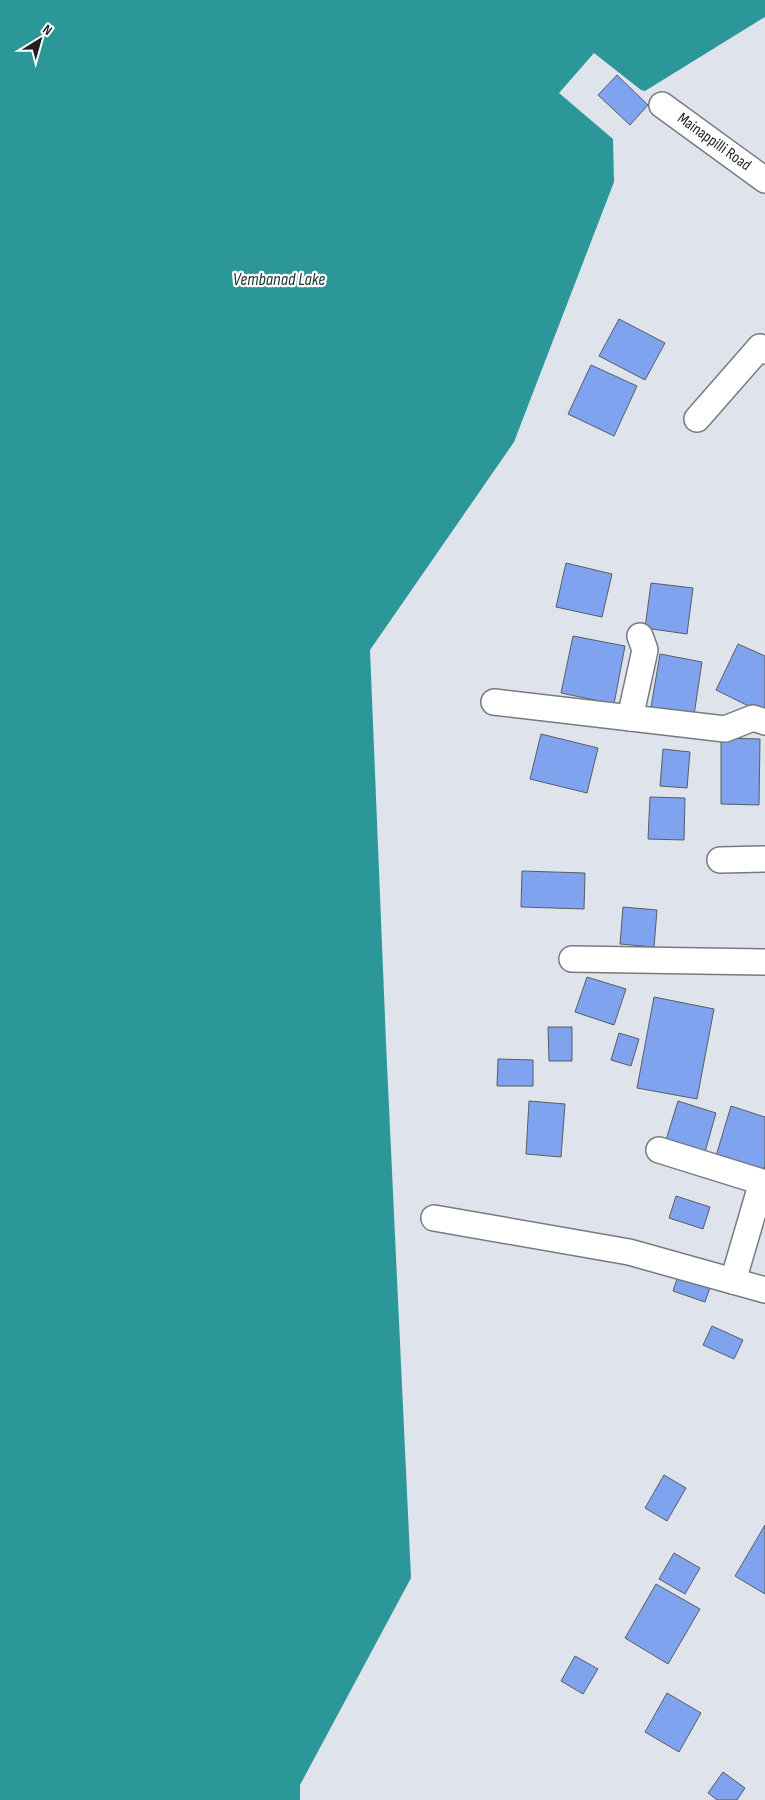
<svg xmlns="http://www.w3.org/2000/svg" width="765" height="1800" viewBox="0 0 765 1800" font-family="'Sofia Sans Condensed',sans-serif">
<style>
.water{fill:#2c9798}
.building{fill:#7fa3ee;stroke:#595d64}
.lines{fill:none;stroke-linecap:round;stroke-linejoin:round}
.street-casing{stroke:#767a82;stroke-width:28}
.street{stroke:#fff;stroke-width:25}
.labels{text-anchor:middle;dominant-baseline:central;stroke-width:4.5;stroke-linejoin:round;paint-order:stroke}
.street-label{font-size:16px;fill:#1e2023;stroke:#fff}
.water-label{font-size:18px;font-style:italic;fill:#1b3232;stroke:#fff}
</style>
<rect width="100%" height="100%" fill="#dfe3ec"/>
<!-- water -->
<polygon class="water" points="0,0 765,0 765,17 645,91 641,90 594,53 559,93 613,139 614,182 514,442 370,650 386,1043 411,1578 300,1785 300,1800 0,1800"/>
<!-- building -->
<g class="building">
<polygon points="617,75 648,105 630,125 598,95"/>
<polygon points="619,319 665,343 645,380 599,356"/>
<polygon points="591,365 637,386 614,436 568,414"/>
<polygon points="566,563 612,574 602,617 556,607"/>
<polygon points="651,583 693,588 687,634 645,628"/>
<polygon points="573,636 625,646 614,704 561,693"/>
<polygon points="738,644 765,656 765,714 716,690"/>
<polygon points="660,654 702,662 694,715 651,707"/>
<polygon points="541,734 598,748 587,793 530,779"/>
<polygon points="721,738 760,739 759,805 721,804"/>
<polygon points="663,749 690,752 687,788 660,786"/>
<polygon points="650,797 685,798 684,840 648,839"/>
<polygon points="522,871 585,873 584,909 521,907"/>
<polygon points="623,907 657,910 654,947 620,944"/>
<polygon points="587,977 626,989 614,1025 575,1012"/>
<polygon points="654,997 714,1009 697,1099 637,1088"/>
<polygon points="548,1027 572,1027 572,1061 549,1061"/>
<polygon points="619,1033 639,1039 631,1066 611,1060"/>
<polygon points="498,1059 533,1060 533,1086 497,1086"/>
<polygon points="529,1101 565,1104 561,1157 526,1154"/>
<polygon points="678,1101 716,1113 705,1152 666,1140"/>
<polygon points="731,1106 765,1117 765,1165 764,1170 716,1156"/>
<polygon points="676,1196 710,1207 703,1229 669,1218"/>
<polygon points="680,1270 712,1282 705,1302 673,1291"/>
<polygon points="712,1326 743,1340 734,1359 703,1345"/>
<polygon points="664,1475 686,1488 667,1521 645,1508"/>
<polygon points="765,1525 765,1594 735,1576"/>
<polygon points="674,1553 700,1568 685,1594 659,1579"/>
<polygon points="656,1584 700,1609 668,1664 625,1638"/>
<polygon points="575,1656 598,1669 583,1694 561,1681"/>
<polygon points="667,1693 701,1713 679,1752 645,1732"/>
<polygon points="723,1772 745,1788 737,1800 717,1800 708,1793"/>
</g>
<g class="lines">
<!-- street casing -->
<g class="street-casing">
<g id="street">
<polyline points="662,105 765,180"/>
<polyline points="697,419 760,347 765,351"/>
<polyline points="494,702 725,729 753,718 765,722"/>
<polyline points="630,718 645,650 640,636"/>
<polyline points="720,860 765,859"/>
<polyline points="572,959 765,962"/>
<polyline points="659,1150 762,1182 733,1281"/>
<polyline points="434,1218 629,1252 765,1290"/>
</g>
</g>
<!-- street -->
<use href="#street" class="street"/>
</g>
<g class="labels">
<!-- street labels -->
<g class="street-label">
<text transform="translate(714 142) rotate(36)">Mainappilli Road</text>
</g>
<!-- water labels -->
<g class="water-label">
<text x="279" y="279">Vembanad Lake</text>
</g>
</g>
<!-- north arrow -->
<g transform="translate(40 40) rotate(37)" stroke="#ffffff" stroke-width="4" paint-order="stroke">
<path d="M0-4L9 19L0 12L-9 19Z" fill="#1e2023"/>
<text y="-8" font-size="14" font-weight="bold" text-anchor="middle" fill="#1e2023">N</text>
</g>
</svg>
